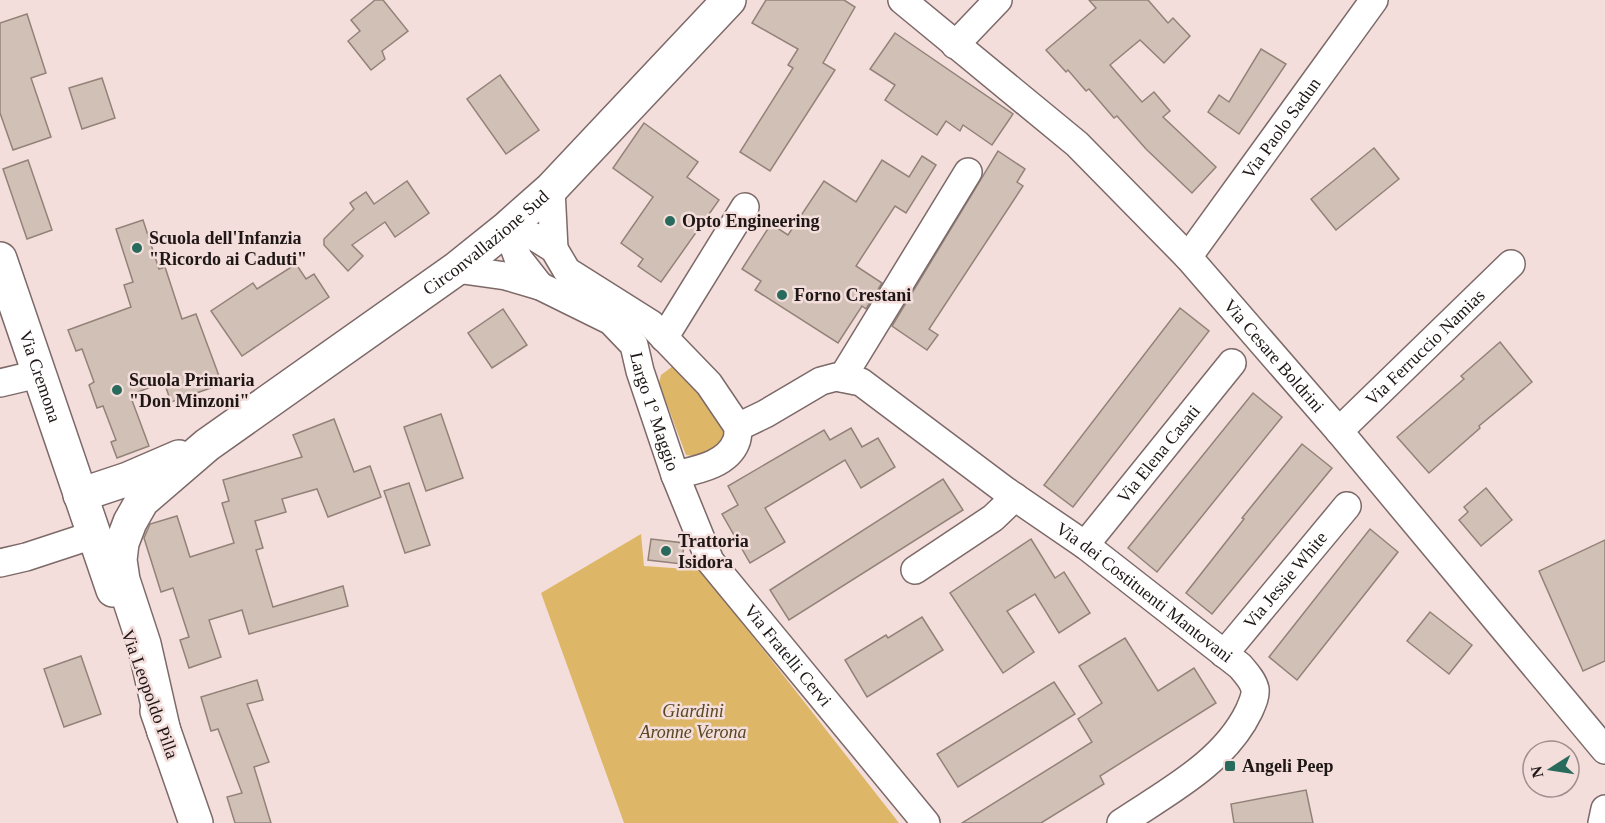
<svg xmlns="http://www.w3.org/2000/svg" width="1605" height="823" viewBox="0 0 1605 823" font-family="Georgia,serif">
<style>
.green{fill:#ddb767}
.building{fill:#d1c0b5;stroke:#928278;stroke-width:1.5}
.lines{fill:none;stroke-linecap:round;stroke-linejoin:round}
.minor-casing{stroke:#7c6968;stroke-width:30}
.major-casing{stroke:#7c6968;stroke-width:36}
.minor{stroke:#fff;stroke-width:27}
.major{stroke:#fff;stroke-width:33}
.poi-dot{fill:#286b5c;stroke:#f4dedc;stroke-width:2}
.labels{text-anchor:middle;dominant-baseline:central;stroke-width:5;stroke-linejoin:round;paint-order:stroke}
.street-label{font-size:18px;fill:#1e1716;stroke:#f4dedc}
.poi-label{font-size:18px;font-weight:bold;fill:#1e1716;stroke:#f4dedc;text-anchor:start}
.park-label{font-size:18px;font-style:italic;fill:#584722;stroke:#f4dedc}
</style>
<rect width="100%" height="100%" fill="#f4dedc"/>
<!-- green -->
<g class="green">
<polygon points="673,366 728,424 725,442 704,457 686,455 659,383 661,375"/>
<polygon points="641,534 644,566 701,570 899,823 624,823 541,593"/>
</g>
<!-- building -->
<g class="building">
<polygon points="375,0 383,0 408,31 382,51 385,59 371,70 348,41 360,31 351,20"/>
<polygon points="766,0 844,0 855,7 823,63 835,70 770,171 740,152 793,68 788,65 798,49 752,23"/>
<polygon points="1089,0 1148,0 1168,23 1173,18 1190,36 1164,63 1140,40 1110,65 1142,102 1154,92 1170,111 1163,117 1216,167 1192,193 1146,149 1117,116 1114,118 1089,89 1086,91 1068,70 1066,72 1046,50 1096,8"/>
<polygon points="27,14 46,73 31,78 51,137 13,150 0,113 0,23"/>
<polygon points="895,33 1013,114 992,145 963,125 960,131 946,121 937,135 885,100 895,85 870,69"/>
<polygon points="1261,49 1286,64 1239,134 1208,112 1219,95 1229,102"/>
<polygon points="500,75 539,130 506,154 467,99"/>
<polygon points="102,78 115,118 82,129 69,88"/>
<polygon points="644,123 698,162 687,177 719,200 661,282 638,266 643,259 621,243 653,197 613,168"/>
<polygon points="1374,148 1399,179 1336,230 1311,199"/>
<polygon points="998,151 1025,169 1017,182 1023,186 929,329 938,335 927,350 892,326"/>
<polygon points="922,156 936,165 906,213 895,206 856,266 882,283 866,309 862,306 838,343 755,290 761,281 742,269 771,224 788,235 824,181 856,202 882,160 909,177"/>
<polygon points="28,160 52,230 27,239 3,169"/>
<polygon points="407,181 429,213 395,237 385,222 352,245 363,256 348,271 324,245 324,239 354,209 350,203 366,192 374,204"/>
<polygon points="143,220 159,269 165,267 182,319 196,314 222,384 171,402 164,382 130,395 149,446 117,458 111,442 116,440 103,406 97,408 89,385 94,382 82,349 76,351 68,330 131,307 124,285 133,282 116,229"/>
<polygon points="296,264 306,279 314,274 329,297 242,356 211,311 253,283 257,289"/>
<polygon points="1180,308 1209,331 1073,507 1044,485"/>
<polygon points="503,309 527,345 492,368 468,333"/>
<polygon points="1500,342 1532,382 1479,426 1480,428 1429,473 1397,437 1464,379 1461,376"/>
<polygon points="1253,393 1282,417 1157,572 1128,548"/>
<polygon points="441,414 463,478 426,491 404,427"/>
<polygon points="334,419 354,472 370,466 381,497 328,517 317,489 282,499 286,512 255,521 263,548 256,550 273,607 343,586 348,606 249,634 242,610 209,620 221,657 189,668 180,640 189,637 173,588 161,592 144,538 150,524 177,516 190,557 234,543 222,503 229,501 223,480 302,457 293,435"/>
<polygon points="851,428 862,447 878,438 895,467 861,488 845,460 765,508 785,542 750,563 722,514 738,505 728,486 824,430 830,440"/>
<polygon points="1302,444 1332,468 1212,614 1186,593 1244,519 1242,518"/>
<polygon points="943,479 963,510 789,620 770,590"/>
<polygon points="409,483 430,545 405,553 384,491"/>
<polygon points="1486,488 1512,520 1481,546 1459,520 1468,512 1464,507"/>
<polygon points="1370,529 1398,552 1297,680 1269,657"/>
<polygon points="651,539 684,543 682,564 648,560"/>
<polygon points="1031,539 1055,578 1064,572 1090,613 1059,633 1035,594 1007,611 1034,652 1003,673 950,593"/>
<polygon points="1605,540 1605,661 1583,671 1539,571"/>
<polygon points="1430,612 1472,645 1449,674 1407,641"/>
<polygon points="922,617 943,650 867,697 845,660 886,635 888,638"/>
<polygon points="1125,638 1158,691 1194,668 1216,703 1100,776 1104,784 1041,823 962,823 1092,742 1078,719 1102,703 1079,666"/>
<polygon points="81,656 101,714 64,727 44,669"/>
<polygon points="257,680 263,700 247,704 269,762 254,767 271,823 235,823 227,797 242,793 218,729 211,731 201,697"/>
<polygon points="1054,682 1075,714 958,787 937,754"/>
<polygon points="1306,790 1313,823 1234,823 1231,804"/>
</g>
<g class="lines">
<!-- minor casing -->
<g class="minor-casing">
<g id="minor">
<path id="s1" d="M902,0l175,144 111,113 151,174 266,319"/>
<polyline points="955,45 998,0"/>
<polyline points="551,189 554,249"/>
<path d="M507,228l28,9 19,12 13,22 84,53 58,60 29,43c0,5 0,11 -2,15 -9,23 -40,28 -61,33"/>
<polyline points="507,228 518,258 540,286"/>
<path id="s2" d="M1188,257l186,-257"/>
<path id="s3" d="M456,269l50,7 34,10 71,35 23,24 6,26 35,104 35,86 216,262"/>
<polyline points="664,338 745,207"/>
<polyline points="842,378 968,172"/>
<polyline points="0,383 38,374"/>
<path id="s4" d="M738,427l27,-13 56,-33 15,-4 25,5 145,109 79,54 155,121c5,6 13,14 15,23 1,7 -3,15 -6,22 -25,52 -82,81 -128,112"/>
<path id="s5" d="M1339,431l172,-167"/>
<path id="s6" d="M1085,545l147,-182"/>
<polyline points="0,563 26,557 93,535"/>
<polyline points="915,570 993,518 1015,497"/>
<path id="s7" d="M1224,654l123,-148"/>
<polyline points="1602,823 1605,809"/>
</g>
</g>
<!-- major casing -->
<g class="major-casing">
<g id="major">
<path id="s8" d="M0,259l113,331"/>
<polyline points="80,495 128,479 179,457"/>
<polyline points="157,711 196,823"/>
<path id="s9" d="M164,732l-20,-88 -21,-64 -3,-20 2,-17 8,-21 12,-21 65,-56 249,-176 51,-41 44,-39 178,-189"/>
</g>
</g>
<!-- minor -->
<use href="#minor" class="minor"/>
<!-- major -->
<use href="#major" class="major"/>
</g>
<!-- markers -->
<g class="poi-dot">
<circle cx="670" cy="221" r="6"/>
<circle cx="137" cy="248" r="6"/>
<circle cx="782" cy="295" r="6"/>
<circle cx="117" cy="390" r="6"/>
<circle cx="666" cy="551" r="6"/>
<rect x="1224" y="760" width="12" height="12" rx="3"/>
</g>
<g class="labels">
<!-- street labels -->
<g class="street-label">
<text stroke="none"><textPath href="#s2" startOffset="159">Via Paolo Sadun</textPath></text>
<text stroke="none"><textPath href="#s9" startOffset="672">Circonvallazione Sud</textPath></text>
<text stroke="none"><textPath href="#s5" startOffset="120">Via Ferruccio Namias</textPath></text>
<text stroke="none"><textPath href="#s1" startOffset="516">Via Cesare Boldrini</textPath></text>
<text stroke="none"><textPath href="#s8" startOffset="124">Via Cremona</textPath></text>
<text stroke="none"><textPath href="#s3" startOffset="268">Largo 1° Maggio</textPath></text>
<text stroke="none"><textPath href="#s6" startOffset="117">Via Elena Casati</textPath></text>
<text stroke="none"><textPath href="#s7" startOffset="96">Via Jessie White</textPath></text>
<text stroke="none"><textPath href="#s4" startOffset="489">Via dei Costituenti Mantovani</textPath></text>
<text stroke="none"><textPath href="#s3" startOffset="550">Via Fratelli Cervi</textPath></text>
<text transform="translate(150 694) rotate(70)">Via Leopoldo Pilla</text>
</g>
<!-- poi labels -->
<g class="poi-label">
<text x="682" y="221">Opto Engineering</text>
<text x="149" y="238">Scuola dell'Infanzia<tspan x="149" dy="21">"Ricordo ai Caduti"</tspan></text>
<text x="794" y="295">Forno Crestani</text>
<text x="129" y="380">Scuola Primaria<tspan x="129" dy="21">"Don Minzoni"</tspan></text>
<text x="678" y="541">Trattoria<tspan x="678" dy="21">Isidora</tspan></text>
<text x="1242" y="766">Angeli Peep</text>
</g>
<!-- park labels -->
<g class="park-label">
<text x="693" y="711">Giardini<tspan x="693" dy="21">Aronne Verona</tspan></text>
</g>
</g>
<!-- north arrow -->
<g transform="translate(1551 769) rotate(258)"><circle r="28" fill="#f4dedc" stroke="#9e8e8d" stroke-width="1.5"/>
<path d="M0-4.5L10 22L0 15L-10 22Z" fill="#286b5c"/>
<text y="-9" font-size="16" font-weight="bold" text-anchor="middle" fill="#1e1716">N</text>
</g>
</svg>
